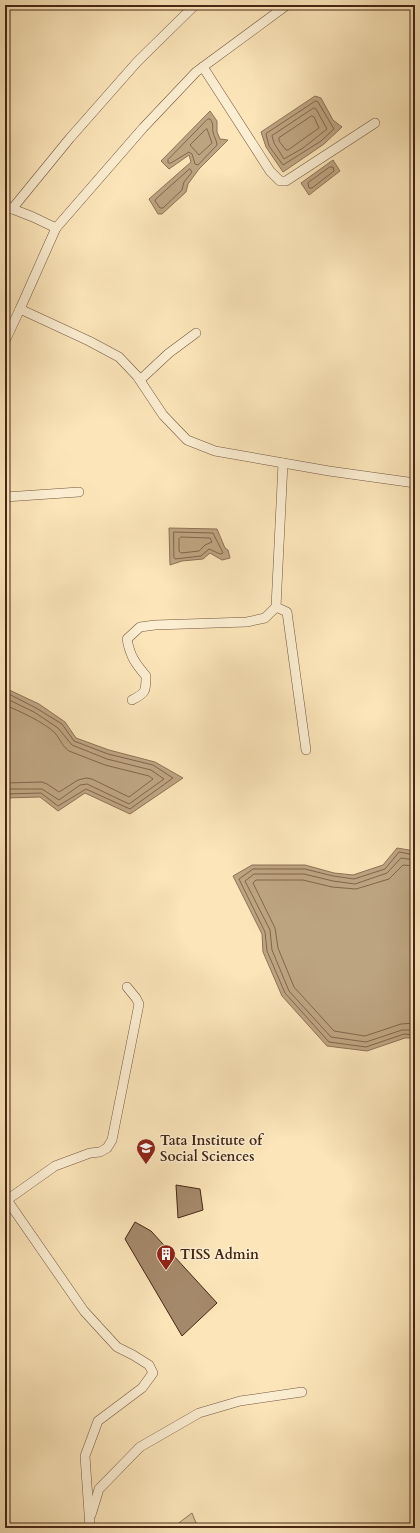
<svg xmlns="http://www.w3.org/2000/svg" width="420" height="1533" viewBox="0 0 420 1533" font-family="Cardo,serif">
<style>
.green{fill:#dcc59d;stroke:#917659}
.water{fill:#bda481;stroke:#8d7256}
.lines{fill:none;stroke-linecap:round;stroke-linejoin:round}
.shore{stroke:#82654b;stroke-width:1}
.building{fill:#a4896a;stroke:#462615}
.minor-casing{stroke:#73563e;stroke-width:10}
.minor{stroke:#fceed2;stroke-width:9}
.labels{text-anchor:middle;dominant-baseline:central;stroke-width:3;stroke-linejoin:round;paint-order:stroke}
.poi-label{font-size:14px;font-weight:bold;fill:#462615;stroke:#fceed2;text-anchor:start}
</style>
<rect width="100%" height="100%" fill="#fbe5b9"/>
<filter id="stains"><feTurbulence type="fractalNoise" baseFrequency=".005" numOctaves="4"/><feColorMatrix values="0 0 0 0 .2 0 0 0 0 .09 0 0 0 0 .02 0 0 0 .5 -.17"/></filter>
<radialGradient id="worn" r=".72"><stop offset=".6" stop-color="#630" stop-opacity="0"/><stop offset="1" stop-color="#630" stop-opacity=".3"/></radialGradient>
<!-- green -->
<polygon class="green" points="192,1513 198,1528 172,1528"/>
<!-- water -->
<g class="water">
<polygon points="315,96 321,98 333,120 342,127 324,144 283,172 266,147 261,132"/>
<polygon points="210,111 217,121 217,132 220,139 228,140 199,169 188,184 186,192 162,214 158,214 149,199 191,162 189,155 169,169 161,161"/>
<polygon points="333,160 340,171 309,195 301,183"/>
<polygon points="169,528 217,529 225,548 228,550 230,558 222,560 210,553 203,559 182,561 170,565"/>
<polygon points="5,688 39,704 65,722 76,738 109,750 155,762 183,778 130,814 85,793 58,811 40,797 5,798"/>
<polygon points="397,848 415,851 415,1038 405,1038 367,1051 327,1046 282,996 263,952 262,934 233,876 252,865 305,865 334,873 353,875 383,865"/>
</g>
<g class="lines">
<!-- shore -->
<g class="shore">
<polygon points="316,101 318,102 334,129 321,141 283,165 269,146 266,134"/>
<polygon points="314,108 316,109 327,129 303,148 284,159 274,143 272,136"/>
<polygon points="312,116 314,117 319,128 288,150 286,150 279,141 279,138"/>
<path d="M208,119h2c4,5 2,8 3,13 1,5 4,9 4,13l-19,20 -3,-1 -3,-10 -3,-2 -18,11h-3v-3z"/>
<polygon points="207,129 212,143 199,155 190,145 205,130"/>
<polygon points="330,167 333,167 334,171 312,188 309,188 308,183"/>
<polygon points="190,169 192,172 184,182 182,190 163,208 160,208 155,201 156,199"/>
<polygon points="174,532 213,533 223,553 220,554 209,549 201,556 175,559 174,557"/>
<polygon points="181,537 210,538 212,542 205,545 199,551 181,553 179,551 179,539"/>
<polyline points="5,692 36,708 62,724 74,741 108,754 153,765 173,778 130,809 86,789 58,806 41,793 5,794"/>
<polyline points="5,698 34,712 58,728 72,745 107,759 151,770 164,779 129,804 87,784 80,785 59,800 42,789 5,789"/>
<path d="M5,705c14,6 39,17 50,28 5,6 7,13 14,18l36,14 44,11 4,3 -24,18 -37,-18 -6,-1 -8,2 -19,12 -12,-8 -5,-2 -37,1"/>
<polyline points="415,855 399,852 385,869 354,879 333,876 305,869 253,869 239,879 265,932 267,951 285,993 329,1042 366,1047 404,1034 415,1035"/>
<polyline points="415,860 401,858 387,873 355,884 333,881 304,874 254,874 245,881 270,930 272,950 289,991 331,1037 366,1042 402,1030 415,1030"/>
<polyline points="415,866 403,865 389,879 356,889 332,887 303,880 256,880 253,883 275,928 278,948 294,987 334,1031 365,1036 401,1024 415,1023"/>
</g>
</g>
<!-- building -->
<g class="building">
<polygon points="176,1185 200,1189 203,1210 178,1218"/>
<polygon points="135,1222 151,1231 217,1303 182,1336 125,1239"/>
</g>
<g class="lines">
<!-- minor casing -->
<g class="minor-casing">
<g id="minor">
<polyline points="203,67 270,171 280,181 286,181 375,123"/>
<polyline points="5,206 33,217 56,228 20,309 89,341 119,357 137,376 163,415 187,440 215,451 329,471 415,483"/>
<polyline points="12,209 70,138 137,62 195,5"/>
<polyline points="56,228 143,128 196,72 287,5"/>
<polyline points="5,341 20,309"/>
<polyline points="140,380 169,353 196,333"/>
<polyline points="5,497 79,492"/>
<polyline points="276,607 287,612 306,750"/>
<path d="M132,700c14,-7 14,-9 14,-24 -11,-13 -16,-20 -19,-37l13,-12 15,-2 92,-3 18,-4 11,-11 7,-144"/>
<polyline points="5,1197 84,1311 117,1347 133,1355 149,1365 153,1373 142,1388 98,1421 85,1456 90,1528"/>
<polyline points="7,1200 55,1166 90,1153 100,1152 107,1148 112,1140 139,1004 136,998 127,987"/>
<polyline points="91,1515 99,1489 140,1447 199,1413 240,1401 302,1392"/>
</g>
</g>
<!-- minor -->
<use href="#minor" class="minor"/>
</g>
<!-- icons -->
<defs>
<g id="university-pin" transform="scale(1)"><path d="M0 17L-7.5 6A9.5 9.5 0 1 1 7.5 6Z" fill="#8f2418" stroke="#fceed2"/><path d="M0-5L7-2L0 1L-7-2ZM-4 1L0 2.5L4 1V4Q0 6-4 4Z" fill="#fff"/></g>
<g id="building-pin" transform="scale(1)"><path d="M0 17L-7.5 6A9.5 9.5 0 1 1 7.5 6Z" fill="#8f2418" stroke="#fceed2"/><path d="M-4-6H4V6H1V3H-1V6H-4ZM-2.5-4.3h1.7v1.8h-1.7ZM.8-4.3h1.7v1.8H.8ZM-2.5-1h1.7V.8h-1.7ZM.8-1h1.7V.8H.8Z" fill="#fff"/></g>
</defs>
<g fill-rule="evenodd">
<use href="#university-pin" x="146" y="1148"/>
<use href="#building-pin" x="166" y="1254"/>
</g>
<g class="labels">
<!-- poi labels -->
<g class="poi-label">
<text x="160" y="1140">Tata Institute of<tspan x="160" dy="16">Social Sciences</tspan></text>
<text x="180" y="1254">TISS Admin</text>
</g>
</g>
<!-- margin -->
<rect width="420" height="1533" fill="none" stroke="#fbe5b9" stroke-width="20"/>
<rect x="6" y="6" width="408" height="1521" fill="none" stroke="#462615" stroke-width="2"/>
<rect x="10" y="10" width="400" height="1513" fill="none" stroke="#462615"/>
<rect width="100%" height="100%" filter="url(#stains)"/>
<rect width="100%" height="100%" fill="url(#worn)"/>
</svg>
